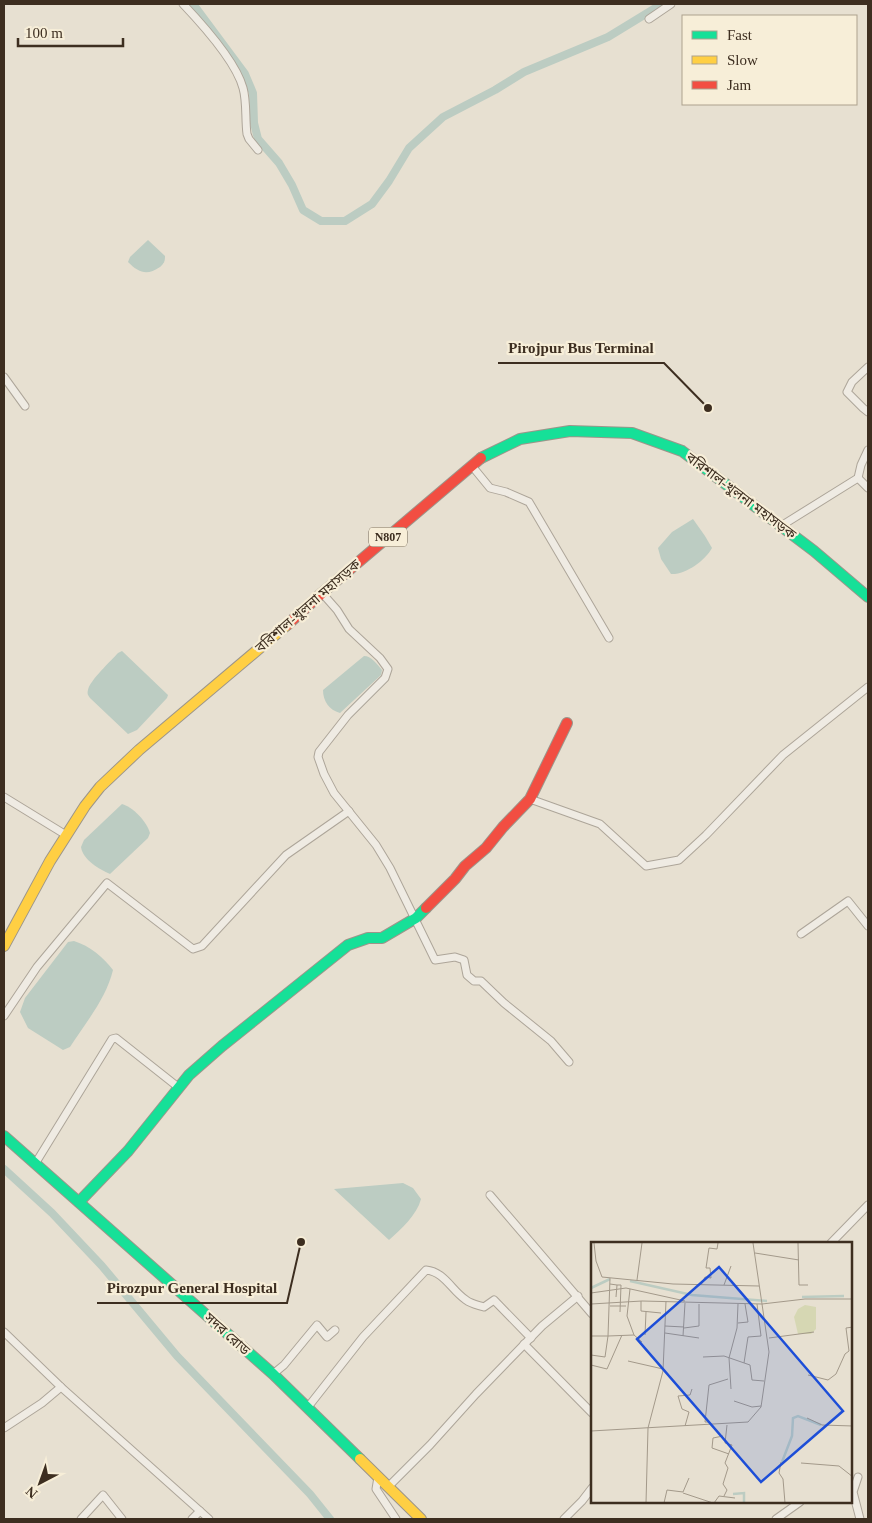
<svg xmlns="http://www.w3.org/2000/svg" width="872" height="1523" viewBox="0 0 872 1523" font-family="'Times New Roman','Noto Sans Bengali',serif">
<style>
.water{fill:#bcccc2}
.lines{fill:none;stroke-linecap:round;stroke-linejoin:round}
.canal{stroke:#bcccc2;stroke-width:8}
.street-casing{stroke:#ada599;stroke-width:9}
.fast-casing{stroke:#9c958a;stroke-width:12}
.slow-casing{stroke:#9c958a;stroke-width:12}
.jam-casing{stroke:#9c958a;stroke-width:12}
.street{stroke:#efebe3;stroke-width:7}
.fast{stroke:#16e098;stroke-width:10}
.slow{stroke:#ffcf43;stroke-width:10}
.jam{stroke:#f24e42;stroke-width:10}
.labels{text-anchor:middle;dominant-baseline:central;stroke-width:4.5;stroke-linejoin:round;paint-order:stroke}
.shield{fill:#f7eed8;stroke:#756857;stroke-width:1}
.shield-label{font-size:12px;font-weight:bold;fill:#3d2e20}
.street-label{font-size:14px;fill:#3d2e20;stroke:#f7eed8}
.inset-river{fill:none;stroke:#bcccc2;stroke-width:2.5}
.inset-road{fill:none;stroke:#a3998a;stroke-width:1}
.view{fill:#1d4ed8;fill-opacity:0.15;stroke:#1d4ed8;stroke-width:2.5}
.inset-edge{fill:none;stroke:#3d2e20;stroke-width:2.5}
.leader{fill:none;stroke:#3d2e20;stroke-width:2}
.callout-dot{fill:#3d2e20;stroke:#f7eed8;stroke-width:2}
.callout-label{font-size:15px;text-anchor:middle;font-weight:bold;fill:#3d2e20;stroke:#f7eed8;stroke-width:4.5;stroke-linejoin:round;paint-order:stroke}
</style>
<rect width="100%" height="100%" fill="#e7e0d1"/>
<!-- water -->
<g class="water">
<path d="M148,240l17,16c0,6 -1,7 -5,11 -13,9 -21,6 -32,-5l2,-5z"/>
<path d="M693,519l12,17 7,12c-7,13 -27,27 -41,26l-10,-15 -3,-11 14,-16z"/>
<path d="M122,651l46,44 -1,3 -30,32 -9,4 -38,-36c-2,-3 -3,-4 -2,-8 2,-10 23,-29 30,-37z"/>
<path d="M364,656c7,0 13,8 18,14l-1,5 -41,38c-11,-3 -17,-12 -17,-23z"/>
<path d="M122,804c11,3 25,18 28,29l-2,5 -38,36c-11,-5 -27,-14 -29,-27l3,-7z"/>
<path d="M74,941c16,5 29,16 39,29 -7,29 -27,52 -43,77l-7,3 -35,-22 -8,-16 5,-14 43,-56z"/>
<path d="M403,1183l10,5 8,11c-4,16 -20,30 -32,41l-55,-51z"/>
</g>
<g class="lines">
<!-- canal -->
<g class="canal">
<polyline points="193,4 245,74 253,93 254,123 258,139 279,163 292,185 303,210 321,221 345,221 372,204 389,181 409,148 443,117 495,90 524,72 608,37 662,4"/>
<polyline points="4,1169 52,1213 102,1266 177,1356 310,1494 330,1519"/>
</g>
<!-- street casing -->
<g class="street-casing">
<g id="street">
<path d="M183,4c18,19 53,58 60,84 4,14 2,31 4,46l2,5 9,11"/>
<polyline points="649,19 671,4"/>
<polyline points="868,367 852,382 847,392 863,408 868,412"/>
<polyline points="4,377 25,406"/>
<polyline points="472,466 490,488 506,492 529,502 609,638"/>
<polyline points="858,478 868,488"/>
<polyline points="781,526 858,478 861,465 868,450"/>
<polyline points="322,593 337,610 349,629 380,658 388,669 385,678 348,715 319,752 318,757 324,774 334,793 376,845 390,868 435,960 455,957 464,960 467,975 474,981 481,981 504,1003 551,1041 569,1062"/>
<polyline points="4,797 66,835"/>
<polyline points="530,799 600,824 646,866 679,860 706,835 783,755 868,687"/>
<polyline points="801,934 848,901 868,926"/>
<polyline points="4,1016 37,967 107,883 193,949 202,946 286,855 349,811"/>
<polyline points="35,1164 112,1039 116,1038 178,1087"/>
<polyline points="490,1195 592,1314"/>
<polyline points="831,1243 868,1205"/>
<polyline points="4,1332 61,1387 209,1519"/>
<polyline points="524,1344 592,1413"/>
<polyline points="273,1374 284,1365 317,1325 327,1337 335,1330"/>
<path d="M308,1407l55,-70 63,-67c19,2 25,20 40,30 5,4 12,5 18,7l10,-7 37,38"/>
<polyline points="4,1428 42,1403 61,1387"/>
<polyline points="378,1477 376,1489 396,1519"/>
<polyline points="858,1477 853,1492 860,1519"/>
<polyline points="388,1487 430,1445 476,1394 542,1326 578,1296"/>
<polyline points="81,1519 103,1495 122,1519"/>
<polyline points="192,1519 200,1511"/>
<polyline points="564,1519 582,1501 592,1488"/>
<polyline points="776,1519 800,1502"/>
</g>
</g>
<!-- fast casing -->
<g class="fast-casing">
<g id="fast">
<polyline points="481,458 520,439 570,431 632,433 682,451 814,551 868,597"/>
<polyline points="4,1136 273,1374 360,1459"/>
<polyline points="79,1202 128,1151 189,1075 222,1046 348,945 368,938 382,938 416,918 426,908"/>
</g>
</g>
<!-- slow casing -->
<g class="slow-casing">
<g id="slow">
<polyline points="4,946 50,861 85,806 100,787 139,750 287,625"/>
<polyline points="360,1459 421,1519"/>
</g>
</g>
<!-- jam casing -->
<g class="jam-casing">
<g id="jam">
<polyline points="287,625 322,593 481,458"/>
<polyline points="426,908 455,879 465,866 486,848 503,827 530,799 567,723"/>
</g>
</g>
<!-- street -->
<use href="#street" class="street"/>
<!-- fast -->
<use href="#fast" class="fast"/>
<!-- slow -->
<use href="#slow" class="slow"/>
<!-- jam -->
<use href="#jam" class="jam"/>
</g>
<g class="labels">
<!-- shield labels -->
<rect class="shield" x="369" y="527.5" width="38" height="19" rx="4"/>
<g class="shield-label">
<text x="388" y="537">N807</text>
</g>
<!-- street labels -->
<g class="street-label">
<text transform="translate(741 496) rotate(37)">বরিশাল-খুলনা মহাসড়ক</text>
<text transform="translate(308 606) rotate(-41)">বরিশাল-খুলনা মহাসড়ক</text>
<text transform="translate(227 1334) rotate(42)">সদর রোড</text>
</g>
</g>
<!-- overview -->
<g transform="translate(591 1242)">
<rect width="261" height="261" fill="#e7e0d1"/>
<path d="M214,63l11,2v22l-5,5h-13l-4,-17 4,-8z" fill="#d6d7b3"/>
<path class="inset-river" d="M39,39l62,14 75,6M0,46l19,-9M211,55l42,-1M191,220l10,-26 1,-18 5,-2 23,9M142,252l11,-1v10"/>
<path class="inset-road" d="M3,1l2,18 6,16 71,7 86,2M162,1l9,61M207,1l1,42h9M164,11l44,7M19,36l-2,58 26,-1M46,38l5,-37M19,42l7,1 -1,12M26,43h4l-1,27M110,43l4,-8 6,1 -1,-10h-4l3,-20 8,1 1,-6M133,43l7,-19M39,47l-3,27 7,19 8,7M0,51l35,-5 59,13M50,59v10l20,2M0,62l51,-3 120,3M19,64h16M147,81l10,-1 -3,-18M74,84l19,1M93,86l15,-2v-22M74,91l34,5M54,93l1,-23M0,94h17l-3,21 -14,-2M92,94l2,-33M178,96l45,-6M112,115l21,-1 26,9 2,15 12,1M37,119l35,8M153,121l4,-26 13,-1 -4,-32M0,123l16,4 15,-34M217,133l20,5 8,-6 9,-20 4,-3 -3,-23 7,-1M140,147l-2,-31 8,-30 1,-24M143,159l18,6 9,-1M216,176l15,7 31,1M118,180h-4l4,-37 19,-6M94,184l4,-14 -7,-3 -4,-13 12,-1 2,-6M57,186l15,-57 3,-70M0,189l157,-9 13,-15 8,-55 -7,-48 43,-5h48M132,194l-10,2 -1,10 17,6M190,220l-2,11 4,6 2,24M210,221l38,3 14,11M92,251l30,10M133,254l3,-6 -4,-6 5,-16 -3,-5 7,-18 -7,-2 2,-18M55,261l2,-75M73,261l3,-13 16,2 6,-14M123,261l5,-7 16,2"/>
<path class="view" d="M128,25l124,144 -82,71 -124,-143z"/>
<rect width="261" height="261" class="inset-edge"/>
</g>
<!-- callouts -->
<path class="leader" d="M708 408L664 363H498M301 1242L287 1303H97"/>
<g class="callout-dot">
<circle cx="708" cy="408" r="5"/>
<circle cx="301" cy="1242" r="5"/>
</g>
<g class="callout-label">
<text x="581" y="353">Pirojpur Bus Terminal</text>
<text x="192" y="1293">Pirozpur General Hospital</text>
</g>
<!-- border -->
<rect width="872" height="1523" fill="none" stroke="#3d2e20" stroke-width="10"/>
<!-- legend -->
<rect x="682" y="15" width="175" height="90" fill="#f7eed8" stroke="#ada18e"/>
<rect x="692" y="31" width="25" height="8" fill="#16e098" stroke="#ada18e"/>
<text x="727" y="40" font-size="15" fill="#3d2e20">Fast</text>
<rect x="692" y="56" width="25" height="8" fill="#ffcf43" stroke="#ada18e"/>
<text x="727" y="65" font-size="15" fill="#3d2e20">Slow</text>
<rect x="692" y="81" width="25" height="8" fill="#f24e42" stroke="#ada18e"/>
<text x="727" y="90" font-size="15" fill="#3d2e20">Jam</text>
<!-- north arrow -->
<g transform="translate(40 1483) rotate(221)" stroke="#f7eed8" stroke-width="4" paint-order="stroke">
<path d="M0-4L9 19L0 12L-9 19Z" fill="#3d2e20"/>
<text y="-8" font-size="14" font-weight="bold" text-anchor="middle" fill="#3d2e20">N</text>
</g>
<!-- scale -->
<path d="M18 38v8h105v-8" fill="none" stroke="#3d2e20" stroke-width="2.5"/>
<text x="25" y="38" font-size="15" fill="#3d2e20" stroke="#f7eed8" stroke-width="4" paint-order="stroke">100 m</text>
</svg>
